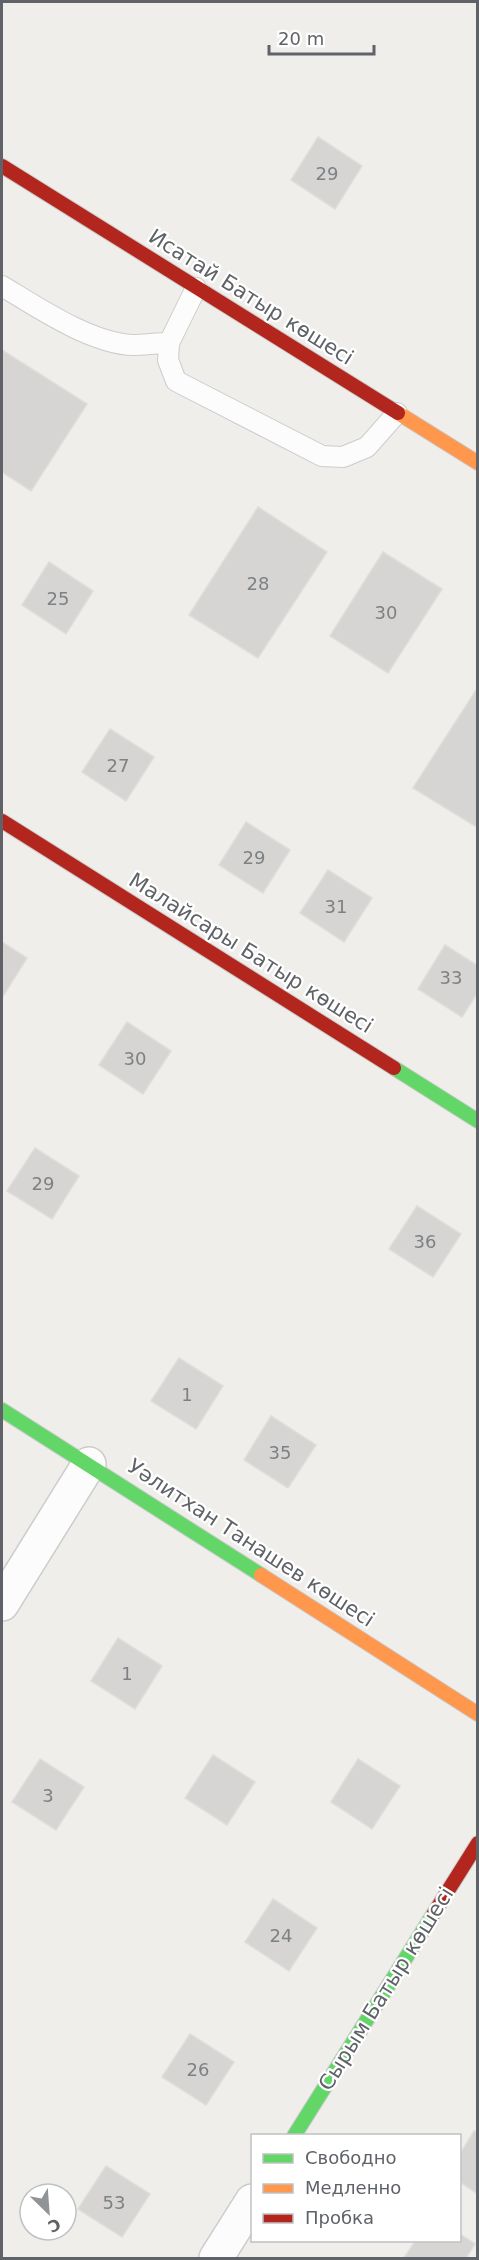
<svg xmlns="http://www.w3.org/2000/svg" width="479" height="2260" viewBox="0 0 479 2260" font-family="'DejaVu Sans',sans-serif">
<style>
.building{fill:#d6d5d3;stroke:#deddd9;stroke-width:1.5}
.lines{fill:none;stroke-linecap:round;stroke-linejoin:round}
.lane-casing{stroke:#cbcccc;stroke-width:22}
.street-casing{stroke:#cbcccc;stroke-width:36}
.fast-casing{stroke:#cacacb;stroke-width:16}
.slow-casing{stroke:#cacacb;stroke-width:16}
.jam-casing{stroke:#cacacb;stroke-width:16}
.lane{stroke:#fdfcfc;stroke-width:20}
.street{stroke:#fdfcfc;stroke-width:33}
.fast{stroke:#63d668;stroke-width:14}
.slow{stroke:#ff974d;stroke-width:14}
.jam{stroke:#b3261e;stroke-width:14}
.labels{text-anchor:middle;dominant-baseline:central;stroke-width:4.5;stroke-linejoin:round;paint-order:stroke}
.number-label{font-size:18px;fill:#7e8184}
.street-label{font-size:21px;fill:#5f6368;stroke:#fff}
</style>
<rect width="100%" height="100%" fill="#efeeea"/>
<!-- building -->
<g class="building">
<polygon points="318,137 362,166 335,209 291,180"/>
<polygon points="2,350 87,404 31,491 2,472"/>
<polygon points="258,507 327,552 258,658 189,615"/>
<polygon points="383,552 442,589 388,673 330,636"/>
<polygon points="49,562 93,591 66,634 22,605"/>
<polygon points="478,687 478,828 413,788"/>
<polygon points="110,729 154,757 126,801 82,772"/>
<polygon points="246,822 290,850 263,893 219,865"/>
<polygon points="328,870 372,898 344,942 300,913"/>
<polygon points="2,942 27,958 2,998"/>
<polygon points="445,945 478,966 478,992 462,1017 418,989"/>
<polygon points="127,1022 171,1051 143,1094 99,1065"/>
<polygon points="35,1148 79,1176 52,1219 7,1191"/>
<polygon points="417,1206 461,1234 433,1277 389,1249"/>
<polygon points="179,1358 223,1386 196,1429 151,1401"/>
<polygon points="271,1416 316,1445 288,1488 244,1460"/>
<polygon points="118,1638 162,1666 135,1709 91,1681"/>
<polygon points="213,1755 255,1782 227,1825 185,1798"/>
<polygon points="40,1759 84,1787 56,1830 12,1802"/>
<polygon points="358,1759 400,1786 372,1829 331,1802"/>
<polygon points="273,1899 317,1928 289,1971 245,1942"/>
<polygon points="190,2034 234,2062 206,2105 162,2077"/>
<polygon points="474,2131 478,2133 478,2194 460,2182 460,2154"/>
<polygon points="106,2166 150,2194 122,2237 78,2209"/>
<polygon points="460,2234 475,2244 466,2258 404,2258 416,2240 460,2240"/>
</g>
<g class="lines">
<!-- lane casing -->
<g class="lane-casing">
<g id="lane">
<path d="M2,286c35,21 88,57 130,59 12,0 25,-2 37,-2"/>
<polyline points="196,288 169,343 168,360 176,381 322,456 343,457 367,447 397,413"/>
</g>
</g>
<!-- street casing -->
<g class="street-casing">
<g id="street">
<polyline points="2,1604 89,1464"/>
<polyline points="216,2258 252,2201"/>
</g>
</g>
<!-- fast casing -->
<g class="fast-casing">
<g id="fast">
<polyline points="394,1068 478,1121"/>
<polyline points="2,1410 261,1575"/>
<polyline points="294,2136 434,1913"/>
</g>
</g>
<!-- slow casing -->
<g class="slow-casing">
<g id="slow">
<polyline points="398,413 478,463"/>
<polyline points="261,1575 478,1714"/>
</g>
</g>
<!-- jam casing -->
<g class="jam-casing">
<g id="jam">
<polyline points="2,166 398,413"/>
<polyline points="2,821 394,1068"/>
<polyline points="434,1913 478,1843"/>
</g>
</g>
<!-- lane -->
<use href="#lane" class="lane"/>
<!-- street -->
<use href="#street" class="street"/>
<!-- fast -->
<use href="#fast" class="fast"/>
<!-- slow -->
<use href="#slow" class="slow"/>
<!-- jam -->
<use href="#jam" class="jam"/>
</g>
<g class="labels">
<!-- number labels -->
<g class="number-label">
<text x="327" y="173">29</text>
<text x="258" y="583">28</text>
<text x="58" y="598">25</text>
<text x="386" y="612">30</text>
<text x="118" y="765">27</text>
<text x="254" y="857">29</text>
<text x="336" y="906">31</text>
<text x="451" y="977">33</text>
<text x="135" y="1058">30</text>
<text x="43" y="1183">29</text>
<text x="425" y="1241">36</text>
<text x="187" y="1394">1</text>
<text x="280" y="1452">35</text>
<text x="127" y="1673">1</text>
<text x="48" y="1795">3</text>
<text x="281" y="1935">24</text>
<text x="198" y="2069">26</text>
<text x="114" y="2202">53</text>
</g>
<!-- street labels -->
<g class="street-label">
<text transform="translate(251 297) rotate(32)">Исатай Батыр көшесі</text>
<text transform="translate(251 953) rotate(32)">Малайсары Батыр көшесі</text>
<text transform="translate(251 1543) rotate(33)">Уәлитхан Танашев көшесі</text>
<text transform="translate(386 1989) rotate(-58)">Сырым Батыр көшесі</text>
</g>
</g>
<!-- border -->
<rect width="479" height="2260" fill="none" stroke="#5f6368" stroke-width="6"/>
<!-- legend -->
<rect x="251" y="2134" width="210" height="108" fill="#ffffff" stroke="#bfc1c3" stroke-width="1.5"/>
<rect x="263" y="2154" width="30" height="9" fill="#63d668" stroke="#bfc1c3" stroke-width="1.5"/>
<text x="305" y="2164" font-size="18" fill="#5f6368">Свободно</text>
<rect x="263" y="2184" width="30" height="9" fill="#ff974d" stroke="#bfc1c3" stroke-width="1.5"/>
<text x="305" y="2194" font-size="18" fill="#5f6368">Медленно</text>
<rect x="263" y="2214" width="30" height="9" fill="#b3261e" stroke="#bfc1c3" stroke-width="1.5"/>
<text x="305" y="2224" font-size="18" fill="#5f6368">Пробка</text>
<!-- north arrow -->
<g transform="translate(48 2212) rotate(155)"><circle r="28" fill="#ffffff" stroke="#bfc1c3" stroke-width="1.5"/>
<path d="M0-4.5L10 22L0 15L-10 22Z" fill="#919496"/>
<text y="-9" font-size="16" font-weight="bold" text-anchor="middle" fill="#5f6368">С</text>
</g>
<!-- scale -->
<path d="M269 45v9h105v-9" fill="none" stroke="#5f6368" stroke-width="3"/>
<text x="278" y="45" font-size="18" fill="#5f6368" stroke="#ffffff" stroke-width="4.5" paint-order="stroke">20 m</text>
</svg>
